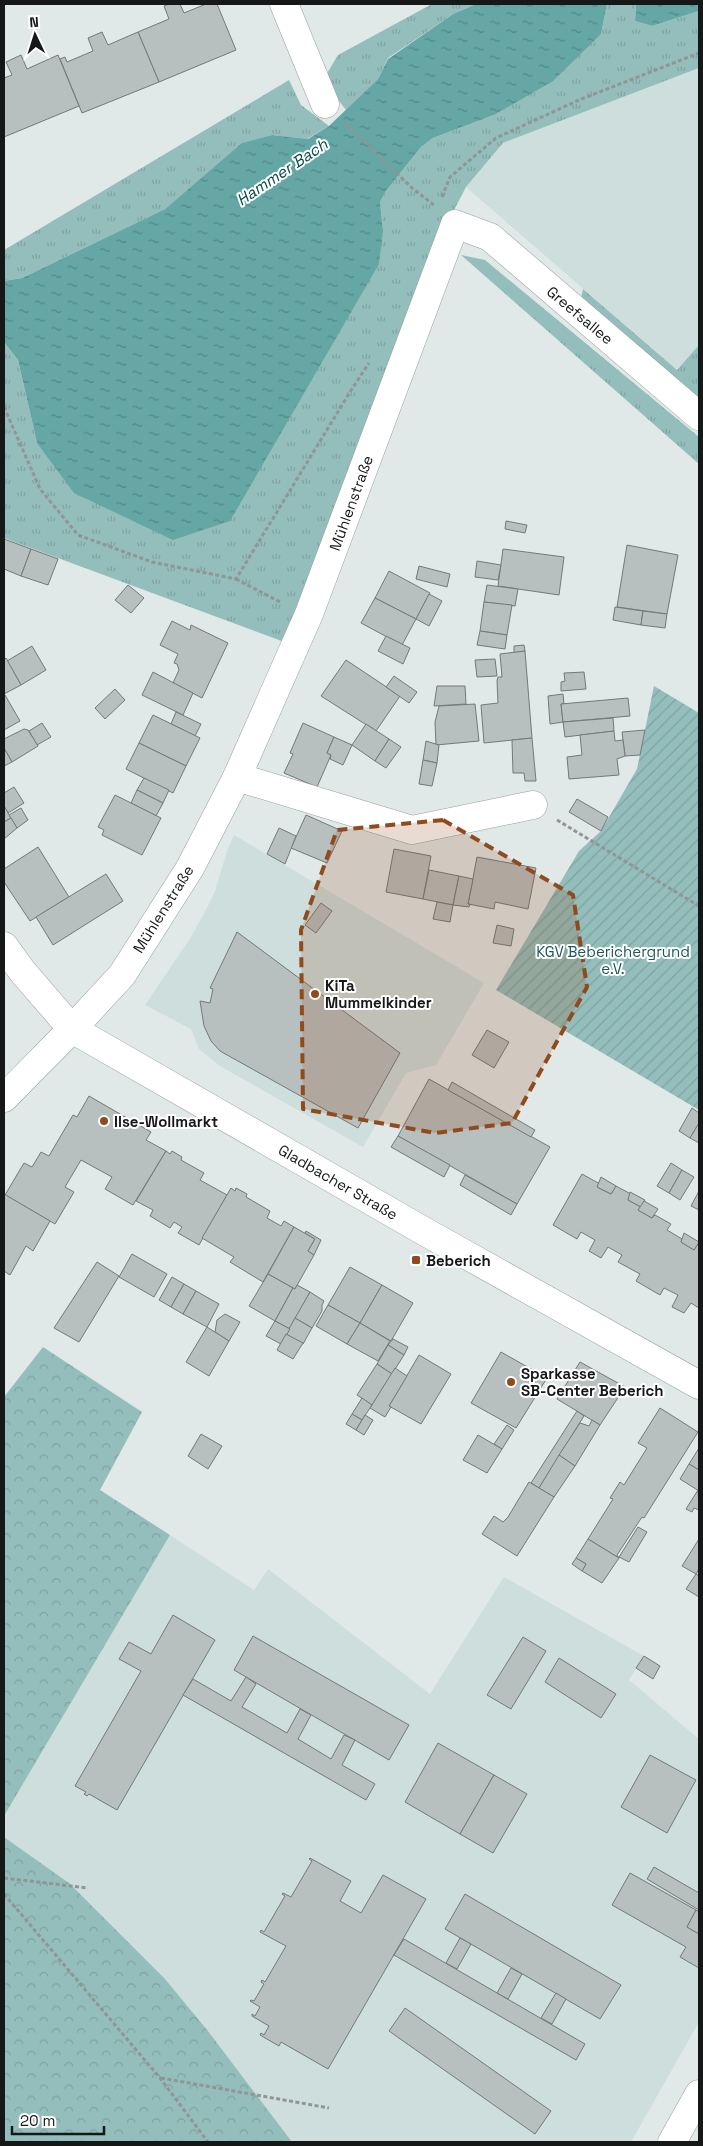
<svg xmlns="http://www.w3.org/2000/svg" width="703" height="2146" viewBox="0 0 703 2146" font-family="'Space Grotesk',sans-serif">
<style>
.built{fill:#cddedd}
.grass{fill:url(#grass-tufts)}
.forest{fill:url(#forest-crowns)}
.garden{fill:url(#garden-furrows)}
.water{fill:url(#water-ripples)}
.building{fill:#b8bfbf;stroke:#727979}
.lines{fill:none;stroke-linecap:round;stroke-linejoin:round}
.minor-casing{stroke:#989f9f;stroke-width:29}
.tertiary-casing{stroke:#989f9f;stroke-width:29}
.secondary-casing{stroke:#989f9f;stroke-width:29}
.path{stroke:#909595;stroke-width:3;stroke-dasharray:4 2.5;stroke-linecap:butt}
.minor{stroke:#fff;stroke-width:28}
.tertiary{stroke:#fff;stroke-width:28}
.secondary{stroke:#fff;stroke-width:28}
.marked{fill:#8f4b1e;fill-opacity:0.2;stroke:#8f4b1e;stroke-width:4;stroke-dasharray:10 6;stroke-linejoin:round}
.poi-dot{fill:#8f4b1e;stroke:#fff;stroke-width:2}
.labels{text-anchor:middle;dominant-baseline:central;stroke-width:4;stroke-linejoin:round;paint-order:stroke}
.street-label{font-size:15px;fill:#161818;stroke:#fff}
.park-label{font-size:15px;fill:#1d5756;stroke:#fff}
.poi-label{font-size:15px;font-weight:bold;fill:#161818;stroke:#fff;text-anchor:start}
.water-label{font-size:16px;font-style:italic;fill:#094948;stroke:#fff}
</style>
<defs>
<pattern id="grass-tufts" width="24" height="20" patternUnits="userSpaceOnUse" patternTransform="scale(1.25)"><rect width="24" height="20" fill="#94bebc"/><path d="M3 7l-1-3M5 7V3M7 7l1-3M15 17l-1-3M17 17v-4M19 17l1-3" fill="none" stroke="#7fa3a1"/></pattern>
<pattern id="forest-crowns" width="20" height="18" patternUnits="userSpaceOnUse" patternTransform="scale(1.25)"><rect width="20" height="18" fill="#94bebc"/><path d="M2 6a3 3 0 1 1 6 0M12 15a3 3 0 1 1 6 0" fill="none" stroke="#7fa3a1"/></pattern>
<pattern id="garden-furrows" width="10" height="10" patternUnits="userSpaceOnUse" patternTransform="scale(1.25)"><rect width="10" height="10" fill="#94bebc"/><path d="M-1 1l2-2M0 10L10 0M9 11l2-2" fill="none" stroke="#7fa3a1"/></pattern>
<pattern id="water-ripples" width="26" height="14" patternUnits="userSpaceOnUse" patternTransform="scale(1.25)"><rect width="26" height="14" fill="#64a7a5"/><path d="M2 4q2-2 4 0t4 0M15 11q2-2 4 0t4 0" fill="none" stroke="#518785"/></pattern>
</defs>
<rect width="100%" height="100%" fill="#e1e8e8"/>
<!-- built -->
<g class="built">
<polygon points="699,68 699,345 677,370 466,187 503,143"/>
<polygon points="234,835 484,983 436,1065 406,1073 363,1147 220,1066 199,1049 191,1029 145,1005 191,937 208,906 215,891 228,848"/>
<polygon points="170,1535 254,1590 268,1569 430,1694 504,1577 644,1656 629,1680 699,1739 699,2022 631,2142 292,2142 208,2031 69,1883 4,1837 4,1816"/>
</g>
<!-- grass -->
<g class="grass">
<polygon points="432,4 476,4 453,14 388,58 378,79 346,110 323,80 338,55"/>
<polygon points="607,4 636,4 635,21 652,26 699,11 699,68 503,143 466,187 440,237 287,643 4,538 4,342 18,360 37,443 383,230 380,202 386,191 421,147 433,138 494,115 601,34"/>
<polygon points="289,80 301,105 329,126 307,139 272,135 243,143 165,209 22,278 4,281 4,250"/>
<polygon points="461,255 485,260 699,437 699,464"/>
<polygon points="583,289 677,370 699,345 699,406 580,303"/>
</g>
<!-- forest -->
<g class="forest">
<polygon points="43,1347 142,1412 100,1490 170,1535 4,1816 4,1397"/>
<polygon points="4,1837 69,1883 165,1979 208,2031 292,2142 4,2142"/>
</g>
<!-- garden -->
<polygon class="garden" points="654,686 699,713 699,1110 496,990 579,851 601,831 637,769"/>
<!-- water -->
<g class="water">
<polygon points="476,4 607,4 601,34 553,81 494,115 433,138 421,147 386,191 380,202 383,230 379,264 230,521 173,540 74,493 37,443 18,360 4,342 4,281 22,278 165,209 242,143 272,135 308,139 329,126 378,79 388,59 453,14"/>
<polygon points="636,4 699,4 699,11 652,26 635,21"/>
</g>
<!-- building -->
<g class="building">
<polygon points="169,4 180,4 184,13 206,4 217,4 236,50 159,82 138,32 169,19 164,6"/>
<polygon points="102,32 108,45 138,32 159,82 82,113 60,59 65,57 67,62 93,51 88,38"/>
<polygon points="21,55 27,69 58,55 79,106 4,137 4,78 12,75 6,62"/>
<polygon points="506,521 527,525 525,533 505,529"/>
<polygon points="4,539 31,549 21,576 4,569"/>
<polygon points="627,545 678,555 667,614 617,607"/>
<polygon points="31,549 58,559 48,585 21,576"/>
<polygon points="503,549 564,557 559,595 498,586"/>
<polygon points="477,561 501,565 498,580 475,577"/>
<polygon points="419,566 450,574 447,587 416,579"/>
<polygon points="389,571 430,593 416,619 375,598"/>
<polygon points="128,585 144,598 131,613 115,600"/>
<polygon points="487,585 518,589 515,606 484,602"/>
<polygon points="429,594 442,601 429,626 416,619"/>
<polygon points="375,598 416,619 402,645 361,623"/>
<polygon points="484,602 512,605 507,635 480,631"/>
<polygon points="615,607 643,611 641,625 613,620"/>
<polygon points="643,611 667,614 665,628 641,625"/>
<polygon points="172,621 190,630 191,625 228,643 202,698 173,683 179,670 177,664 174,663 178,654 160,645"/>
<polygon points="480,631 507,635 505,649 477,645"/>
<polygon points="386,636 410,648 403,664 378,651"/>
<polygon points="524,645 525,651 514,653 514,646"/>
<polygon points="32,646 46,670 21,685 7,661"/>
<polygon points="525,651 532,738 484,743 481,705 498,703 497,681 498,677 502,677 500,654"/>
<polygon points="6,658 21,685 4,694 4,660"/>
<polygon points="495,659 497,676 477,677 475,660"/>
<polygon points="346,660 400,696 376,731 321,696"/>
<polygon points="153,672 193,693 183,715 142,695"/>
<polygon points="584,672 586,689 561,691 561,682 565,681 564,673"/>
<polygon points="394,676 417,692 409,703 386,687"/>
<polygon points="437,686 465,686 466,704 434,706"/>
<polygon points="115,689 125,700 105,719 95,708"/>
<polygon points="563,694 564,704 561,704 563,722 550,724 548,696"/>
<polygon points="5,695 20,721 4,730 4,696"/>
<polygon points="628,698 630,716 563,722 561,704"/>
<polygon points="475,704 479,741 436,745 435,722 439,706"/>
<polygon points="176,712 201,724 195,736 171,724"/>
<polygon points="153,715 200,738 186,766 139,743"/>
<polygon points="613,718 614,731 565,737 563,722"/>
<polygon points="42,723 51,737 37,745 29,731"/>
<polygon points="303,723 334,737 327,753 331,755 317,787 284,773 293,754 290,753"/>
<polygon points="366,724 389,739 375,761 352,745"/>
<polygon points="24,729 28,730 38,746 12,762 4,748 4,739"/>
<polygon points="645,730 640,755 625,756 622,732"/>
<polygon points="614,731 615,741 623,740 625,756 617,759 619,775 569,779 567,757 582,755 580,735"/>
<polygon points="334,737 352,745 343,765 330,759 331,755 327,753"/>
<polygon points="532,738 536,781 525,781 524,773 513,773 512,740"/>
<polygon points="389,739 401,747 386,768 375,761"/>
<polygon points="426,741 439,745 437,763 423,760"/>
<polygon points="139,743 186,766 173,793 126,769"/>
<polygon points="4,748 12,762 4,766"/>
<polygon points="423,760 437,763 432,786 419,784"/>
<polygon points="144,778 169,790 163,803 137,790"/>
<polygon points="14,787 24,803 8,813 4,806 4,793"/>
<polygon points="137,790 163,803 156,816 131,803"/>
<polygon points="115,795 161,818 142,855 102,835 104,830 98,827"/>
<polygon points="577,799 608,817 601,831 569,812"/>
<polygon points="4,806 11,818 4,822"/>
<polygon points="21,808 28,820 17,828 9,815"/>
<polygon points="306,815 342,831 327,863 291,848"/>
<polygon points="11,818 17,828 4,839 4,822"/>
<polygon points="279,828 296,836 285,864 267,854"/>
<polygon points="38,847 69,897 30,921 4,882 4,869"/>
<polygon points="394,849 431,856 423,899 386,892"/>
<polygon points="477,857 536,868 528,909 495,902 494,909 468,904"/>
<polygon points="429,870 459,876 453,905 423,899"/>
<polygon points="106,874 123,901 53,945 36,917"/>
<polygon points="459,876 473,879 468,904 470,904 469,907 453,905"/>
<polygon points="437,902 453,905 450,922 433,919"/>
<polygon points="321,903 332,911 316,933 305,925"/>
<polygon points="497,925 514,929 511,946 493,943"/>
<polygon points="237,932 400,1053 358,1128 220,1051 211,1041 204,1026 200,1001 210,1003 213,989 210,988"/>
<polygon points="487,1030 509,1042 494,1068 472,1055"/>
<polygon points="429,1079 550,1147 517,1204 398,1136"/>
<polygon points="452,1082 535,1130 531,1137 448,1090"/>
<polygon points="89,1096 151,1132 146,1140 166,1151 133,1205 105,1189 112,1177 81,1160 65,1187 74,1192 55,1224 5,1195 24,1163 32,1167 41,1152 49,1156 73,1115 77,1117"/>
<polygon points="692,1108 699,1113 699,1123 690,1138 679,1131"/>
<polygon points="699,1123 699,1143 690,1138"/>
<polygon points="398,1136 450,1165 444,1177 391,1147"/>
<polygon points="166,1151 170,1154 172,1151 182,1157 181,1160 204,1173 200,1180 227,1195 199,1245 178,1233 182,1227 174,1222 170,1228 150,1216 153,1210 136,1201"/>
<polygon points="671,1163 682,1170 669,1193 657,1186"/>
<polygon points="682,1170 694,1177 680,1200 669,1193"/>
<polygon points="582,1174 600,1184 597,1187 611,1194 616,1186 629,1193 631,1194 628,1200 641,1207 638,1210 652,1218 655,1215 671,1224 667,1230 682,1239 681,1242 694,1250 699,1242 699,1308 691,1303 684,1313 672,1307 678,1295 664,1288 660,1295 636,1281 640,1274 618,1262 622,1255 608,1247 601,1258 589,1251 595,1240 581,1232 577,1239 553,1225"/>
<polygon points="465,1175 517,1204 511,1215 460,1185"/>
<polygon points="601,1177 616,1186 611,1194 597,1187"/>
<polygon points="231,1188 235,1191 236,1188 247,1194 246,1197 270,1211 267,1218 281,1226 284,1221 294,1227 263,1282 230,1262 234,1257 202,1238"/>
<polygon points="699,1191 699,1210 691,1206"/>
<polygon points="630,1192 645,1200 641,1207 628,1200"/>
<polygon points="4,1194 50,1221 33,1251 26,1246 10,1275 4,1271"/>
<polygon points="644,1201 658,1209 652,1218 638,1210"/>
<polygon points="294,1227 315,1239 308,1251 314,1255 295,1289 268,1274"/>
<polygon points="306,1231 321,1240 314,1255 308,1251 315,1239 305,1233"/>
<polygon points="684,1233 699,1242 694,1250 681,1242"/>
<polygon points="132,1254 167,1274 154,1297 119,1277"/>
<polygon points="97,1262 119,1276 79,1342 54,1328"/>
<polygon points="350,1267 382,1285 360,1323 328,1305"/>
<polygon points="268,1274 293,1288 275,1321 249,1306"/>
<polygon points="172,1277 184,1284 171,1307 159,1300"/>
<polygon points="184,1284 196,1291 183,1314 171,1307"/>
<polygon points="297,1285 310,1292 290,1329 275,1321 293,1288 295,1289"/>
<polygon points="382,1285 413,1303 391,1341 360,1323"/>
<polygon points="196,1291 219,1304 207,1327 183,1314"/>
<polygon points="310,1292 324,1301 322,1305 322,1311 312,1328 295,1318"/>
<polygon points="328,1305 360,1323 347,1344 316,1326"/>
<polygon points="225,1314 240,1322 229,1341 215,1332 217,1320"/>
<polygon points="295,1318 312,1328 303,1344 286,1334"/>
<polygon points="275,1321 290,1329 281,1344 266,1336"/>
<polygon points="360,1323 390,1341 378,1361 347,1344"/>
<polygon points="207,1327 229,1341 209,1376 186,1362"/>
<polygon points="286,1334 303,1343 293,1359 277,1350"/>
<polygon points="393,1339 408,1347 404,1355 388,1345"/>
<polygon points="388,1345 404,1355 392,1374 377,1364"/>
<polygon points="501,1352 547,1378 516,1428 471,1403"/>
<polygon points="419,1355 451,1374 421,1424 389,1406"/>
<polygon points="580,1362 625,1387 600,1425 557,1399"/>
<polygon points="377,1364 392,1374 372,1405 357,1395"/>
<polygon points="395,1368 407,1376 389,1406 391,1407 385,1417 370,1408"/>
<polygon points="362,1398 372,1405 362,1420 352,1414"/>
<polygon points="660,1408 698,1432 644,1518 642,1517 617,1555 619,1558 588,1539 613,1499 610,1498 620,1482 624,1485 647,1448 638,1443"/>
<polygon points="577,1411 584,1416 539,1488 531,1483"/>
<polygon points="352,1414 362,1420 356,1430 346,1424"/>
<polygon points="365,1415 373,1420 364,1435 356,1430"/>
<polygon points="592,1420 600,1425 575,1466 559,1455 580,1423 589,1426"/>
<polygon points="507,1425 514,1430 502,1449 494,1444"/>
<polygon points="201,1434 222,1446 208,1469 188,1456"/>
<polygon points="478,1435 502,1449 487,1473 463,1460"/>
<polygon points="699,1448 699,1470 689,1464"/>
<polygon points="559,1455 575,1466 554,1497 539,1488"/>
<polygon points="689,1464 699,1470 699,1491 680,1479"/>
<polygon points="529,1482 554,1497 517,1556 482,1534 494,1516 503,1522 508,1517"/>
<polygon points="698,1490 699,1510 694,1508 692,1512 686,1509"/>
<polygon points="638,1527 647,1532 629,1562 619,1557"/>
<polygon points="588,1539 619,1558 602,1583 582,1571 586,1564 576,1558"/>
<polygon points="699,1539 699,1569 696,1574 682,1566"/>
<polygon points="576,1558 586,1564 582,1571 572,1564"/>
<polygon points="696,1574 699,1576 699,1597 686,1589"/>
<polygon points="173,1615 215,1640 117,1810 89,1794 87,1796 84,1794 86,1792 75,1786 141,1671 119,1659 129,1642 151,1654"/>
<polygon points="253,1636 409,1725 389,1760 234,1670"/>
<polygon points="523,1637 546,1651 511,1709 487,1695"/>
<polygon points="644,1656 660,1666 653,1679 636,1668"/>
<polygon points="559,1658 616,1694 601,1718 545,1682"/>
<polygon points="246,1677 256,1684 242,1707 287,1733 300,1709 311,1715 298,1739 331,1759 344,1735 355,1740 342,1765 375,1784 366,1800 183,1695 193,1679 231,1701"/>
<polygon points="438,1743 494,1775 460,1834 405,1802"/>
<polygon points="650,1755 696,1780 667,1833 621,1807"/>
<polygon points="494,1775 527,1794 493,1853 460,1834"/>
<polygon points="310,1858 351,1881 340,1901 361,1913 383,1875 426,1899 328,2069 281,2042 279,2046 260,2035 261,2033 264,2035 269,2026 252,2016 252,2014 255,2016 260,2007 250,2001 251,2000 254,2001 264,1984 261,1982 262,1980 265,1982 286,1946 260,1932 261,1930 264,1932 285,1896 282,1894 283,1893 291,1897 312,1861 309,1859"/>
<polygon points="654,1867 699,1893 699,1910 647,1879"/>
<polygon points="630,1873 696,1910 687,1927 699,1934 699,1968 680,1957 686,1947 612,1905"/>
<polygon points="465,1894 621,1985 600,2019 445,1929"/>
<polygon points="696,1910 699,1912 699,1934 687,1927"/>
<polygon points="460,1938 471,1944 457,1969 446,1963"/>
<polygon points="404,1939 585,2044 576,2060 394,1955"/>
<polygon points="511,1968 522,1974 508,1999 497,1993"/>
<polygon points="556,1993 566,1999 552,2024 541,2018"/>
<polygon points="405,2008 551,2111 535,2134 389,2031"/>
</g>
<g class="lines">
<!-- minor casing -->
<g class="minor-casing">
<g id="minor">
<polyline points="284,4 325,104"/>
<polyline points="237,777 412,830 533,805"/>
<polyline points="72,1029 122,975 190,868 237,777 309,614 455,224 490,237 699,416"/>
<polyline points="672,2142 699,2094"/>
</g>
</g>
<!-- tertiary casing -->
<g class="tertiary-casing">
<polyline id="tertiary" points="4,1098 72,1029"/>
</g>
<!-- secondary casing -->
<g class="secondary-casing">
<polyline id="secondary" points="4,946 22,971 72,1029 429,1234 699,1385"/>
</g>
<!-- path -->
<g class="path">
<polyline points="345,123 412,188 434,205"/>
<polyline points="442,197 450,177 496,138 579,100 699,53"/>
<polyline points="4,407 40,489 78,535 152,562 236,579 350,392 369,363"/>
<polyline points="236,579 282,603"/>
<polyline points="557,820 699,906"/>
<polyline points="4,1878 88,1888"/>
<polyline points="4,1894 160,2078 208,2142"/>
<polyline points="161,2078 329,2108"/>
</g>
<!-- minor -->
<use href="#minor" class="minor"/>
<!-- tertiary -->
<use href="#tertiary" class="tertiary"/>
<!-- secondary -->
<use href="#secondary" class="secondary"/>
</g>
<!-- marked area -->
<path class="marked" d="M443,820l130,75 14,92 -75,136 -77,10 -132,-24 -2,-179 36,-100z"/>
<!-- markers -->
<g class="poi-dot">
<circle cx="315" cy="994" r="5"/>
<circle cx="104" cy="1121" r="5"/>
<rect x="411" y="1255" width="10" height="10" rx="2.5"/>
<circle cx="511" cy="1382" r="5"/>
</g>
<g class="labels">
<!-- street labels -->
<g class="street-label">
<text transform="translate(580 315) rotate(40)">Greefsallee</text>
<text transform="translate(351 503) rotate(-70)">Mühlenstraße</text>
<text transform="translate(163 909) rotate(-58)">Mühlenstraße</text>
<text transform="translate(338 1182) rotate(30)">Gladbacher Straße</text>
</g>
<!-- park labels -->
<g class="park-label">
<text x="613" y="951">KGV Beberichergrund<tspan x="613" dy="17">e.V.</tspan></text>
</g>
<!-- poi labels -->
<g class="poi-label">
<text x="325" y="985">KiTa<tspan x="325" dy="17">Mummelkinder</tspan></text>
<text x="114" y="1121">Ilse-Wollmarkt</text>
<text x="426" y="1260">Beberich</text>
<text x="521" y="1373">Sparkasse<tspan x="521" dy="17">SB-Center Beberich</tspan></text>
</g>
<!-- water labels -->
<g class="water-label">
<text transform="translate(282 172) rotate(-34)">Hammer Bach</text>
</g>
</g>
<!-- border -->
<rect width="703" height="2146" fill="none" stroke="#161818" stroke-width="10"/>
<!-- north arrow -->
<g transform="translate(35 35) rotate(356)" stroke="#ffffff" stroke-width="4" paint-order="stroke">
<path d="M0-4L9 19L0 12L-9 19Z" fill="#161818"/>
<text y="-8" font-size="14" font-weight="bold" text-anchor="middle" fill="#161818">N</text>
</g>
<!-- scale -->
<path d="M12 2126v8h92v-8" fill="none" stroke="#161818" stroke-width="2.5"/>
<text x="20" y="2126" font-size="15" fill="#161818" stroke="#ffffff" stroke-width="4" paint-order="stroke">20 m</text>
</svg>
